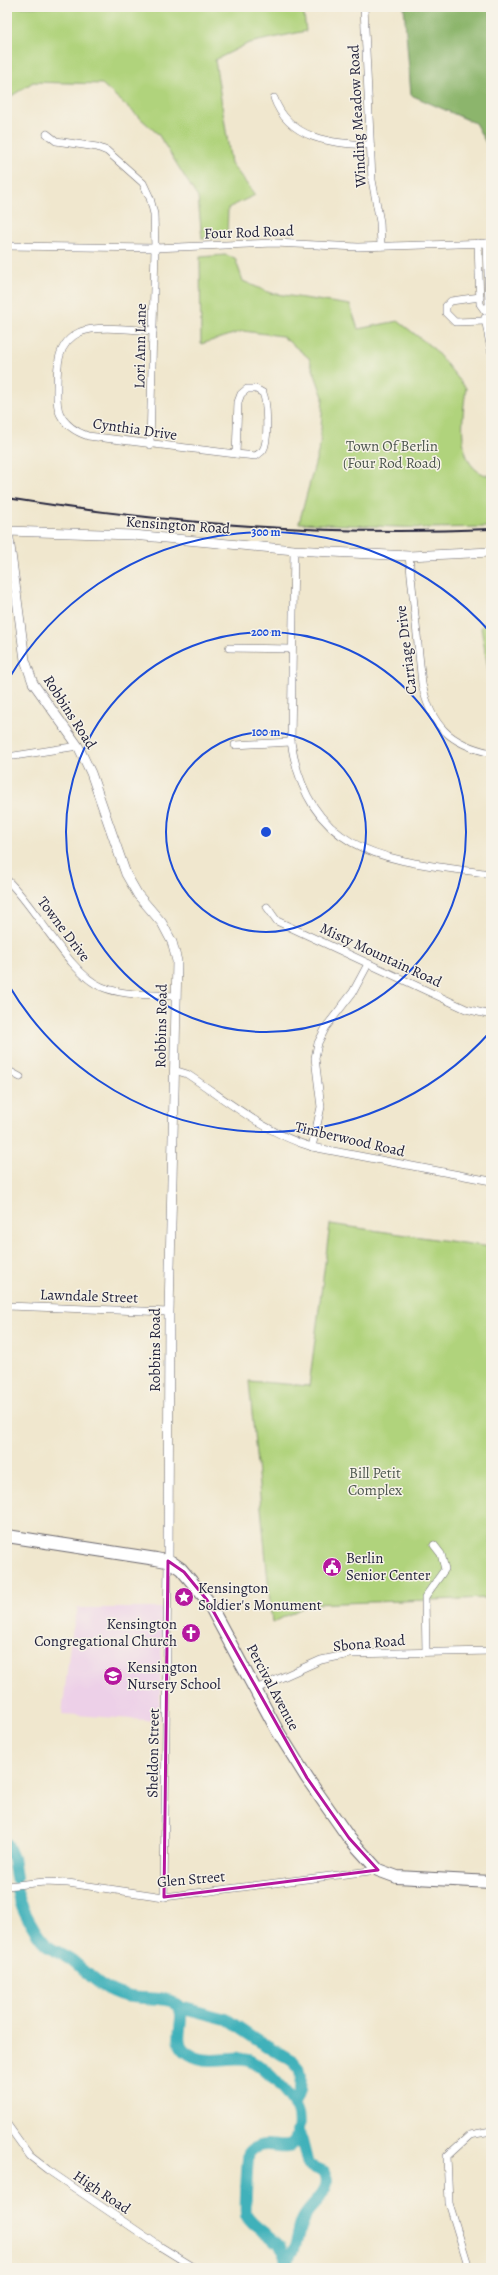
<svg xmlns="http://www.w3.org/2000/svg" width="498" height="2275" viewBox="0 0 498 2275" font-family="Alegreya,serif">
<style>
.built{fill:#edd0e8}
.green{fill:#b0d37c;stroke:#697a5c}
.forest{fill:#8cb56c;stroke:#576c54}
.lines{fill:none;stroke-linecap:round;stroke-linejoin:round}
.river{stroke:#40b1ba;stroke-width:12}
.minor-casing{stroke:#6a676e;stroke-width:8}
.tertiary-casing{stroke:#6a676e;stroke-width:10}
.primary-casing{stroke:#6a676e;stroke-width:14}
.minor{stroke:#fff;stroke-width:7}
.tertiary{stroke:#fff;stroke-width:9}
.primary{stroke:#fff;stroke-width:12}
.rail{stroke:#22223b;stroke-width:2}
.marked{fill:none;stroke:#b5179e;stroke-width:3;stroke-linejoin:round}
.ring{fill:none;stroke:#1d4ed8;stroke-width:2}
.labels{text-anchor:middle;dominant-baseline:central;stroke-width:3;stroke-linejoin:round;paint-order:stroke}
.street-label{font-size:15px;fill:#22223b;stroke:#f7f3e8}
.park-label{font-size:15px;fill:#4d574e;stroke:#f7f3e8}
.poi-label{font-size:15px;fill:#22223b;stroke:#f7f3e8;text-anchor:start}
.centre{fill:#1d4ed8;stroke:#f7f3e8;stroke-width:2}
.ring-label{font-size:12px;text-anchor:middle;font-weight:bold;fill:#1d4ed8;stroke:#f7f3e8;stroke-width:3;stroke-linejoin:round;paint-order:stroke}
</style>
<rect width="100%" height="100%" fill="#f7f3e8"/>
<filter id="ink" filterUnits="userSpaceOnUse"><feTurbulence type="fractalNoise" baseFrequency=".025" numOctaves="2"/><feDisplacementMap in="SourceGraphic" scale="8" xChannelSelector="R" yChannelSelector="G"/><feConvolveMatrix kernelMatrix="1 2 1 2 8 2 1 2 1" color-interpolation-filters="sRGB"/></filter>
<filter id="wash" filterUnits="userSpaceOnUse"><feTurbulence type="fractalNoise" baseFrequency=".012" numOctaves="4" result="noise"/><feDisplacementMap in="SourceGraphic" scale="16" xChannelSelector="R" yChannelSelector="G"/><feGaussianBlur stdDeviation="0.9" result="paint"/><feColorMatrix in="noise" values="0 0 0 0 0 0 0 0 0 0 0 0 0 0 0 0 0 1.4 0 .05"/><feComposite in="paint" operator="in"/></filter>
<g filter="url(#wash)">
<rect width="100%" height="100%" fill="#f0e7ce"/>
<!-- built -->
<polygon class="built" points="78,1608 163,1608 159,1721 62,1714 71,1637"/>
<!-- green -->
<g class="green">
<polygon points="7,7 303,7 306,31 249,43 215,60 231,163 255,195 228,208 227,237 202,239 198,198 158,134 102,84 33,82 7,99"/>
<path d="M225,255l10,3 8,23 27,12 80,12 8,24 40,-8 36,28 32,39c-3,26 -13,83 25,88v51l-68,1 -124,-5 21,-78 3,-48 -14,-39 -27,-22 -39,-5 -42,13 -1,-87z"/>
<polygon points="491,614 491,685 481,628"/>
<polygon points="330,1224 491,1247 491,1598 310,1604 272,1623 249,1381 309,1386"/>
</g>
<!-- forest -->
<polygon class="forest" points="404,7 491,7 491,152 475,123 411,95"/>
<g class="lines">
<!-- river -->
<g class="river">
<polyline points="7,1844 13,1858 16,1878"/>
<path d="M17,1891c3,15 20,47 32,56 7,5 16,8 24,14 18,15 28,28 53,35 16,4 36,0 51,7 11,14 -5,35 7,47 21,19 46,4 65,10 14,5 43,36 48,51 3,8 2,21 -2,30 -8,14 -32,-6 -46,12 -2,5 -4,59 -3,62 11,20 39,21 41,53"/>
<polyline points="180,2007 226,2019 257,2040 293,2061 299,2068 301,2076 300,2090 294,2106"/>
<path d="M286,2260c13,-9 10,-30 18,-43 8,-14 31,-27 20,-45l-16,-7 -6,-24 -5,-10"/>
</g>
</g>
</g>
<g filter="url(#ink)">
<g class="lines">
<!-- minor casing -->
<g class="minor-casing">
<g id="minor">
<polyline points="364,7 372,180 380,222 381,246"/>
<path d="M274,98c15,42 57,45 96,47"/>
<polyline points="47,134 56,141 97,147 107,151 143,183 150,198 154,214 155,248 150,445"/>
<polyline points="478,243 480,304 485,311 489,305 487,243"/>
<polyline points="7,246 155,248 275,243 358,247 491,243"/>
<polyline points="480,297 451,301 446,306 446,313 455,322 485,321"/>
<polyline points="485,318 491,350"/>
<path d="M153,331c-19,-1 -56,-6 -73,1 -23,11 -23,33 -23,55 0,8 -1,19 3,27 6,12 16,18 28,22l148,18"/>
<path d="M247,389h9l7,4c4,9 6,48 0,57 -1,2 -5,4 -7,6l-20,-2 2,-52 3,-8z"/>
<path d="M294,550l-3,192c19,119 103,118 200,132"/>
<path d="M409,556l13,128c9,42 28,60 69,69"/>
<polyline points="229,648 291,649"/>
<polyline points="235,745 291,742"/>
<polyline points="7,756 14,756 78,746"/>
<path d="M7,880c29,27 63,95 95,107 22,9 50,7 73,9"/>
<polyline points="267,907 277,921 466,1009 491,1015"/>
<polyline points="7,1070 20,1077"/>
<path d="M174,1070l13,4c41,27 78,59 125,73l179,34"/>
<polyline points="312,1147 321,1107 315,1058 318,1043 326,1027 353,992 368,964"/>
<polyline points="7,1306 169,1312"/>
<polyline points="426,1652 425,1597 445,1569 441,1554 434,1545"/>
<polyline points="256,1689 321,1660 350,1654 491,1651"/>
<polyline points="7,1886 44,1882 68,1883 164,1897 378,1870"/>
<polyline points="164,1897 168,1561"/>
<polyline points="7,2124 30,2156 48,2170 161,2247 195,2268"/>
<polyline points="469,2268 449,2203 447,2156 470,2135 491,2131"/>
</g>
</g>
<!-- tertiary casing -->
<g class="tertiary-casing">
<g id="tertiary">
<polyline points="7,531 133,535 294,550 409,556 491,552"/>
<polyline points="8,531 25,660 33,683 78,746 91,773 126,874 138,895 162,923 172,942 177,961 169,1312 168,1561"/>
</g>
</g>
<!-- primary casing -->
<g class="primary-casing">
<polyline id="primary" points="7,1536 156,1559 171,1562 181,1569 207,1600 277,1730 307,1778 349,1838 378,1870 397,1877 491,1882"/>
</g>
<!-- minor -->
<use href="#minor" class="minor"/>
<!-- tertiary -->
<use href="#tertiary" class="tertiary"/>
<!-- primary -->
<use href="#primary" class="primary"/>
<!-- rail -->
<path class="rail" d="M7,498c159,26 322,38 484,31"/>
</g>
</g>
<!-- marked area -->
<path class="marked" d="M168,1561l16,11 23,28 100,178 42,60 29,32 -214,27z"/>
<!-- distance rings -->
<g class="ring">
<circle cx="266" cy="832" r="100"/>
<circle cx="266" cy="832" r="200"/>
<path d="M491 1031A300 300 0 0 1 8 984M8 680A300 300 0 0 1 491 633"/>
</g>
<!-- icons -->
<defs>
<g id="civic-disc" transform="scale(1)"><circle r="9.5" fill="#b5179e" stroke="#f7f3e8"/><path d="M-.6-6.5H3V-4.5H.6V-3L4-1V1h2V6H-6V1h2V-1L-.6-3ZM-1.2 2.5V6h2.4V2.5Z" fill="#fff"/></g>
<g id="sight-disc" transform="scale(1)"><circle r="9.5" fill="#b5179e" stroke="#f7f3e8"/><path d="M0-6L1.8-2.2L6-1.7L2.9 1.2L3.7 5.4L0 3.3L-3.7 5.4L-2.9 1.2L-6-1.7L-1.8-2.2Z" fill="#fff"/></g>
<g id="church-disc" transform="scale(1)"><circle r="9.5" fill="#b5179e" stroke="#f7f3e8"/><path d="M-1.2-6h2.4v3.5h3.3v2.4h-3.3V6h-2.4V-.1h-3.3v-2.4h3.3Z" fill="#fff"/></g>
<g id="school-disc" transform="scale(1)"><circle r="9.5" fill="#b5179e" stroke="#f7f3e8"/><path d="M0-5L7-2L0 1L-7-2ZM-4 1L0 2.5L4 1V4Q0 6-4 4Z" fill="#fff"/></g>
</defs>
<g fill-rule="evenodd">
<use href="#civic-disc" x="332" y="1567"/>
<use href="#sight-disc" x="184" y="1597"/>
<use href="#church-disc" x="191" y="1633"/>
<use href="#school-disc" x="113" y="1676"/>
</g>
<g class="labels">
<!-- street labels -->
<g class="street-label">
<text transform="translate(357 116) rotate(-93)">Winding Meadow Road</text>
<text transform="translate(249 232) rotate(-2)">Four Rod Road</text>
<text transform="translate(140 346) rotate(-89)">Lori Ann Lane</text>
<text transform="translate(135 429) rotate(8)">Cynthia Drive</text>
<text transform="translate(178 525) rotate(4)">Kensington Road</text>
<text transform="translate(406 650) rotate(-97)">Carriage Drive</text>
<text transform="translate(70 712) rotate(57)">Robbins Road</text>
<text transform="translate(64 929) rotate(53)">Towne Drive</text>
<text transform="translate(381 955) rotate(25)">Misty Mountain Road</text>
<text transform="translate(161 1026) rotate(-89)">Robbins Road</text>
<text transform="translate(350 1139) rotate(13)">Timberwood Road</text>
<text transform="translate(89 1296) rotate(2)">Lawndale Street</text>
<text transform="translate(155 1350) rotate(-90)">Robbins Road</text>
<text transform="translate(369 1643) rotate(-5)">Sbona Road</text>
<text transform="translate(273 1687) rotate(62)">Percival Avenue</text>
<text transform="translate(153 1753) rotate(-89)">Sheldon Street</text>
<text transform="translate(191 1879) rotate(-5)">Glen Street</text>
<text transform="translate(102 2192) rotate(34)">High Road</text>
</g>
<!-- park labels -->
<g class="park-label">
<text x="392" y="446">Town Of Berlin<tspan x="392" dy="17">(Four Rod Road)</tspan></text>
<text x="375" y="1473">Bill Petit<tspan x="375" dy="17">Complex</tspan></text>
</g>
<!-- poi labels -->
<g class="poi-label">
<text x="346" y="1558">Berlin<tspan x="346" dy="17">Senior Center</tspan></text>
<text x="198" y="1588">Kensington<tspan x="198" dy="17">Soldier's Monument</tspan></text>
<text x="177" y="1624" text-anchor="end">Kensington<tspan x="177" dy="17">Congregational Church</tspan></text>
<text x="127" y="1667">Kensington<tspan x="127" dy="17">Nursery School</tspan></text>
</g>
</g>
<circle cx="266" cy="832" r="6" class="centre"/>
<g class="ring-label">
<text x="266" y="536">300 m</text>
<text x="266" y="636">200 m</text>
<text x="266" y="736">100 m</text>
</g>
<!-- margin -->
<rect width="498" height="2275" fill="none" stroke="#f7f3e8" stroke-width="24"/>
</svg>
